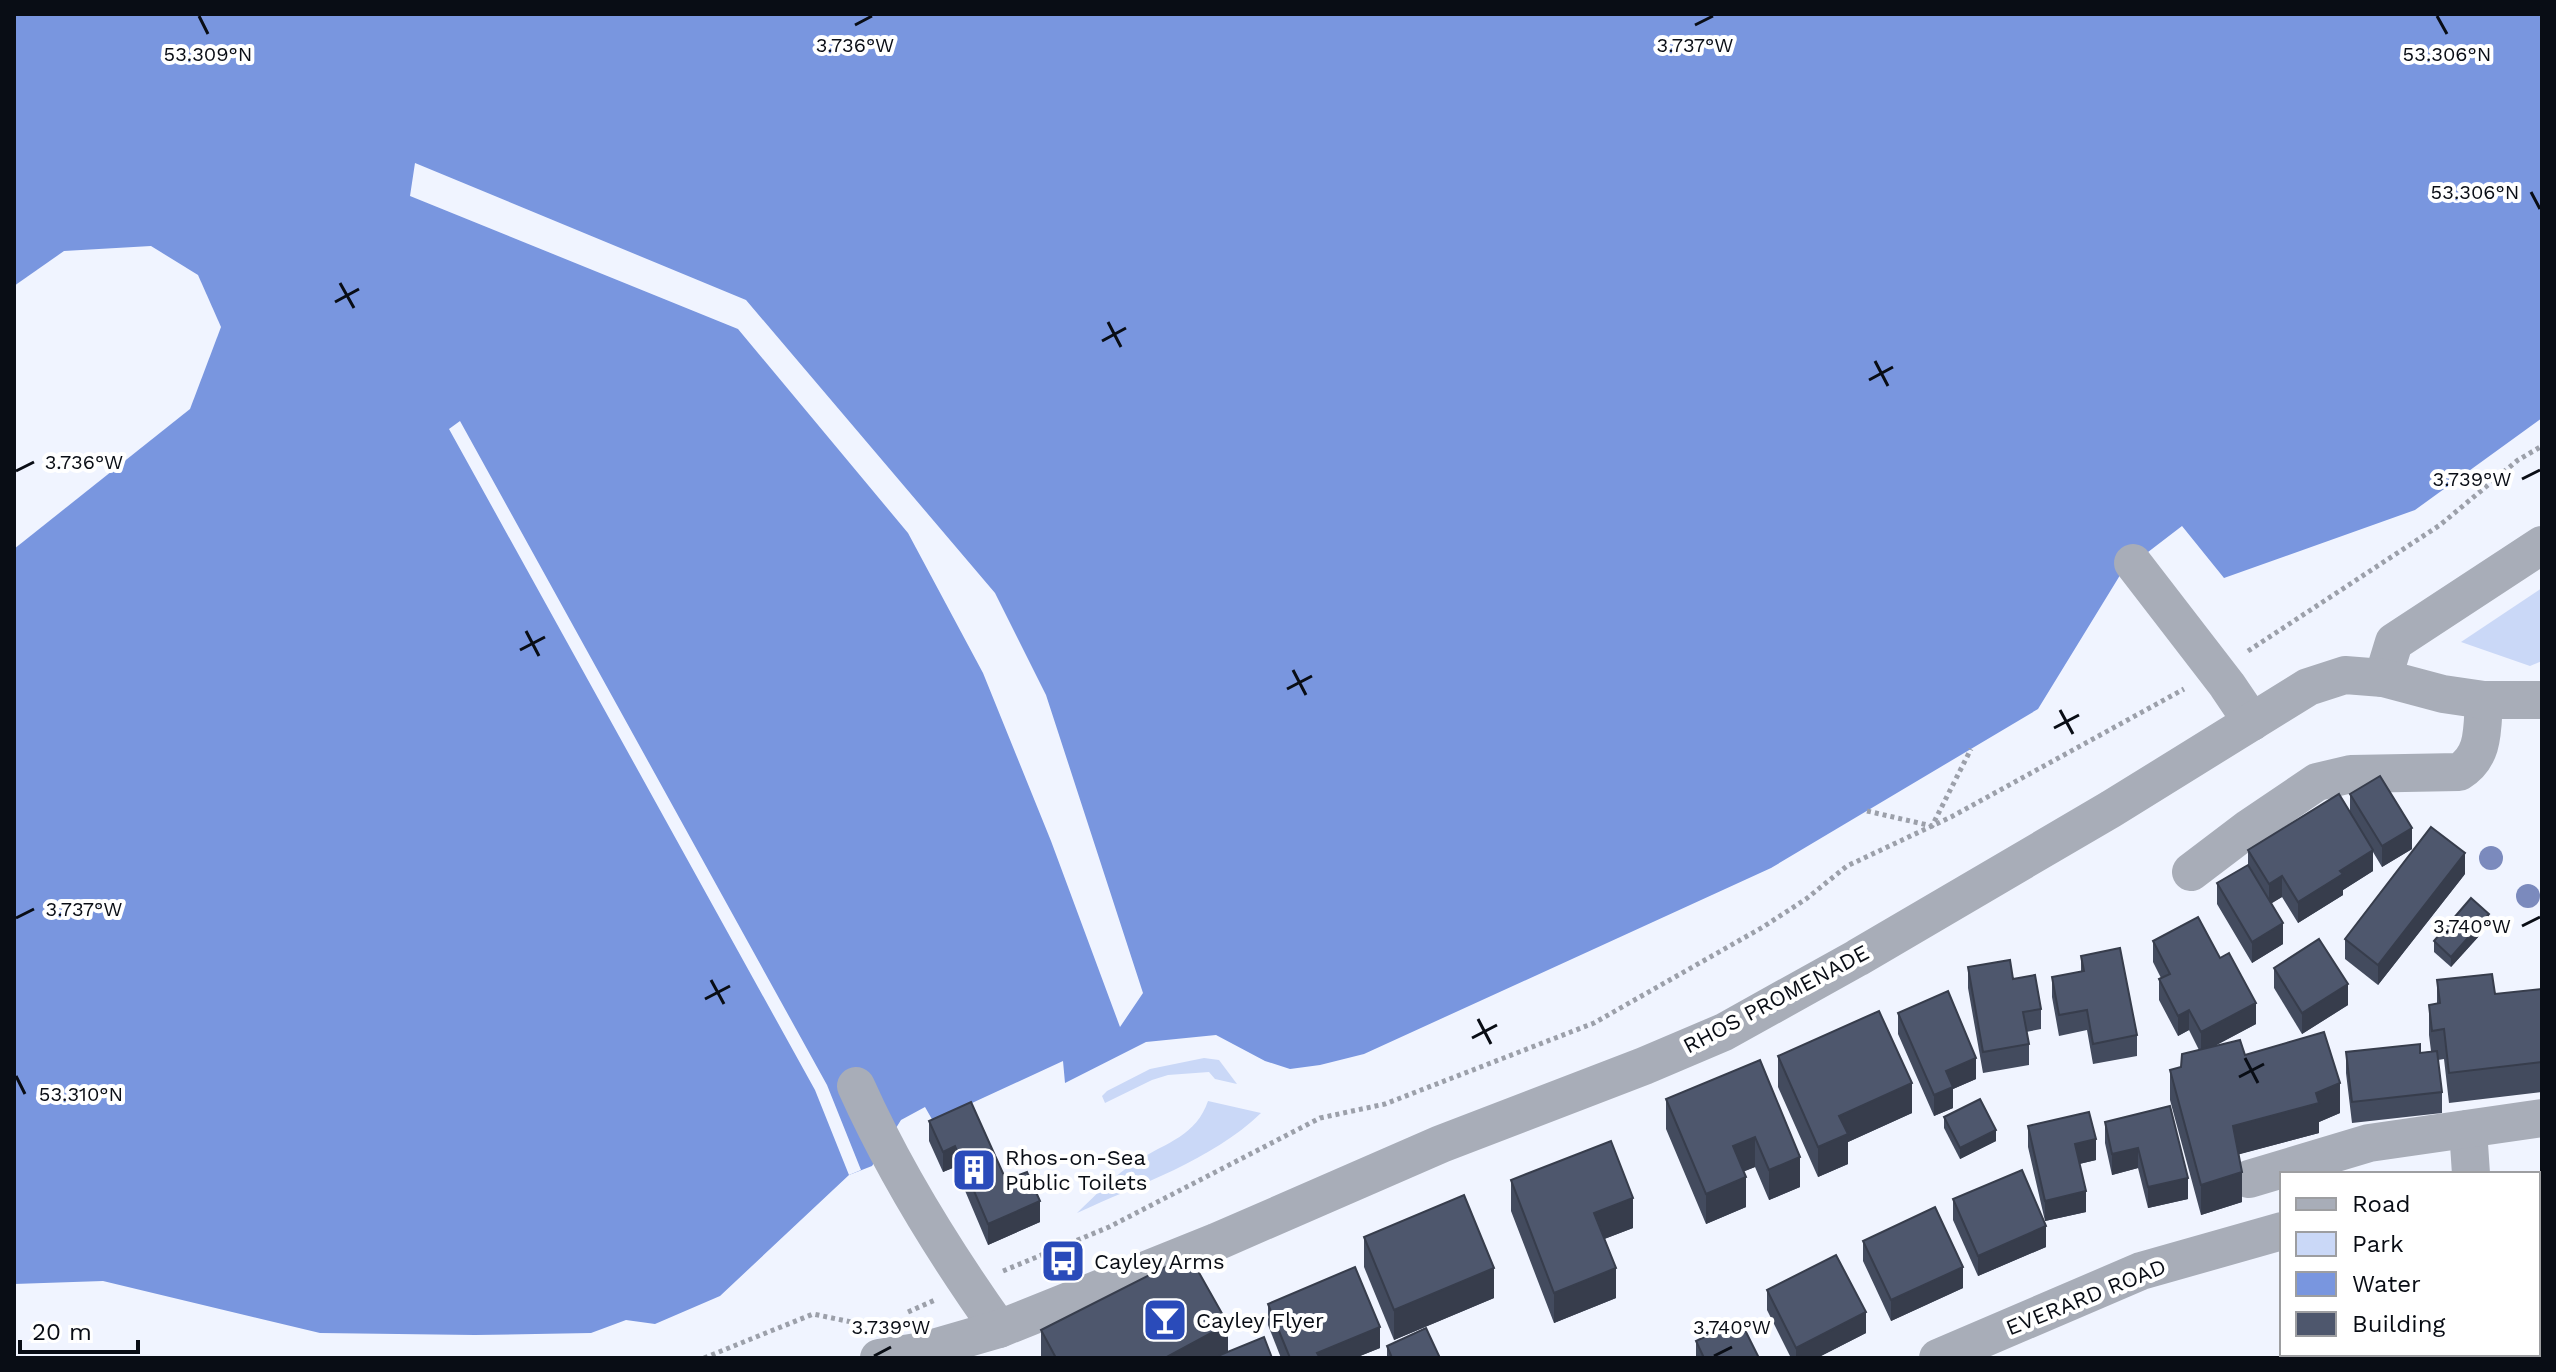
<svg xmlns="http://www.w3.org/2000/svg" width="2556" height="1372" viewBox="0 0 2556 1372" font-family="'Work Sans',sans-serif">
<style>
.green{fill:#cad8f7}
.water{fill:#7996df}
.pier{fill:#f0f4ff}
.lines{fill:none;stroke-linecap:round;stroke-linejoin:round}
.path{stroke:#9ca0aa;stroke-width:5;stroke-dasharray:4 4;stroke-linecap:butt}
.minor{stroke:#a8adb8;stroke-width:38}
.tree{fill:#7b8abd}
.wall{fill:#434b5e}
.shaded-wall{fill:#373d4c}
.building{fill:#4e576d;stroke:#373d4c;stroke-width:2}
.ticks{fill:none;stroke:#090d15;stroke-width:3}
.labels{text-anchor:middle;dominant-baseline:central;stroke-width:8;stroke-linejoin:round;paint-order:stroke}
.street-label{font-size:22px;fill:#090d15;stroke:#fff}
.poi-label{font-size:22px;fill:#090d15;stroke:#fff;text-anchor:start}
.ticks-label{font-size:20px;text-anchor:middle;fill:#090d15;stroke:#fff;stroke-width:8;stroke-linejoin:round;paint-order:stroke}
</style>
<rect width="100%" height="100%" fill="#f0f4ff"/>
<!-- green -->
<g class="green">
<polygon points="2542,588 2542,661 2530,666 2461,642"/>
<polygon points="1204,1058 1219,1060 1237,1084 1215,1079 1209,1072 1168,1075 1152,1080 1105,1103 1102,1096 1107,1091 1150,1069"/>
<path d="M1208,1101l53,12c-50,48 -122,71 -184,100 20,-19 38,-39 62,-53 28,-18 57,-24 69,-59z"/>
</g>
<!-- water -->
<polygon class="water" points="14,14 2542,14 2542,418 2415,510 2224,578 2182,526 2122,572 2038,709 1771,868 1364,1054 1320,1065 1290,1069 1265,1061 1216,1035 1146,1042 1065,1083 1063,1061 933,1121 925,1107 901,1120 872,1166 849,1175 720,1296 655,1324 626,1320 591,1333 475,1335 320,1333 103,1281 14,1284"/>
<!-- pier -->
<g class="pier">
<polygon points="415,163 746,300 995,593 1046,695 1143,993 1120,1027 1051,841 983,673 908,533 738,329 410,196"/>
<polygon points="151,246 198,275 221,327 190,409 14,549 14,286 64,251"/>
<polygon points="460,421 827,1085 861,1170 849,1175 815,1090 449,429"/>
</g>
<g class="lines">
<!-- path -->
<g class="path">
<polyline points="2248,651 2440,525 2518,460 2542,446"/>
<polyline points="1867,811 1932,826 1971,749"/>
<polyline points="1003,1271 1109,1227 1320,1118 1385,1104 1594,1023 1763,927 1806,899 1847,866 1951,817 2184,689"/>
<polyline points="908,1312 935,1300"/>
<polyline points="704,1358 813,1314 861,1324"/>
</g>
<!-- minor -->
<g class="minor">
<polyline points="2133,563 2227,685 2252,722"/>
<polyline points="2383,678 2394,642 2542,545"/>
<path d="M2191,872l58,-44 68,-46 34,-8 108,-2c26,-16 23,-43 25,-72"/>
<path d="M856,1086c38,85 89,167 143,243"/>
<polyline points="2468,1129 2471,1174"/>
<polyline points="2249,1179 2369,1143 2542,1118"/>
<polyline points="2538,1194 2542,1194"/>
<polyline points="879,1358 923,1351 999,1329 1216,1242 1441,1144 1644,1066 1724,1032 1857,958 2111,809 2308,687 2345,675 2383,678 2443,694 2484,700 2542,700"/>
<polyline points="1938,1358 2141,1271 2282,1231"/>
</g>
</g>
<!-- trees -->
<g class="tree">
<circle cx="2491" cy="858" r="12"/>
<circle cx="2528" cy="896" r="12"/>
</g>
<!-- wall -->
<g class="wall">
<polygon points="2350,794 2412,849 2382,867 2373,852 2373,871 2343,890 2343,895 2298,923 2282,897 2271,903 2283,944 2252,963 2217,904 2217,883 2248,865 2248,850 2350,812"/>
<polygon points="2465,874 2378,985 2345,959 2345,939"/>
<polygon points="2489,925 2451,967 2434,952 2434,941"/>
<polygon points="2153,941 2256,1024 2213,1047 2245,1055 2340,1113 2319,1122 2319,1133 2239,1154 2242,1202 2201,1215 2170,1100 2170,1070 2181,1067 2199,1050 2189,1030 2178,1036 2159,1000 2159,979 2161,978 2153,962"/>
<polygon points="2081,956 2137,1035 2137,1056 2093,1064 2087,1030 2059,1036 2052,997 2052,977 2081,972"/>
<polygon points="1968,967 2013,979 2041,1009 2041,1029 2026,1032 2029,1044 2029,1065 1983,1073 1968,988"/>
<polygon points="2274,968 2348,1005 2302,1034 2274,988"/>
<polygon points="2437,980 2495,994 2542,989 2542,1092 2449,1103 2444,1059 2438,1060 2442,1092 2442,1113 2352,1123 2346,1073 2346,1052 2420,1053 2431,1051 2429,1035 2429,1005 2437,1004"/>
<polygon points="1898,1013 1976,1079 1953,1089 1953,1108 1934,1116 1898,1034"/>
<polygon points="1778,1056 1912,1113 1848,1142 1848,1164 1818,1177 1778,1087"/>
<polygon points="1666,1099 1800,1157 1800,1187 1769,1200 1755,1167 1744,1171 1746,1207 1706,1224 1666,1129"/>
<polygon points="2170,1106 2188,1199 2148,1208 2138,1168 2112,1175 2105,1143 2105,1122"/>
<polygon points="1944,1117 1996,1141 1960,1159 1944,1128"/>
<polygon points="929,1121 1006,1180 1040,1222 988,1245 955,1167 943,1172 929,1141"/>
<polygon points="2028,1126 2096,1160 2079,1164 2086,1212 2045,1221 2028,1147"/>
<polygon points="1511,1180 1633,1228 1604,1239 1616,1298 1554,1323 1511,1211"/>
<polygon points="1953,1199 2046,1247 1978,1276 1953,1220"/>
<polygon points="1364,1237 1494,1298 1394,1340 1364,1267"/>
<polygon points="1863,1241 1963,1288 1891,1321 1863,1261"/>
<polygon points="1767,1290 1866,1333 1817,1358 1791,1358 1767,1310"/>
<polygon points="1268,1304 1380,1348 1355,1358 1281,1358 1268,1325"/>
<polygon points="1041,1330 1228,1352 1272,1358 1041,1358"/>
<polygon points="1696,1341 1759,1358 1696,1358"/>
<polygon points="1387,1346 1440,1358 1387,1358"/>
<polygon points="2306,1354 2379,1354 2380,1358 2307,1358"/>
</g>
<!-- shaded-wall -->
<g class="shaded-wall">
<polygon points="2412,828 2412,849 2382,867 2382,846"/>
<polygon points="2373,850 2373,871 2343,890 2343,895 2298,923 2298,902 2340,871"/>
<polygon points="2465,853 2465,874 2378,985 2378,965"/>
<polygon points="2282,876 2282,897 2269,905 2269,884"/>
<polygon points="2489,914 2489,925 2451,967 2451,957"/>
<polygon points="2283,923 2283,944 2252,963 2252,942"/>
<polygon points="2348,984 2348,1005 2302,1034 2302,1013"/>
<polygon points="2256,1003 2256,1024 2201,1053 2201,1032"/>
<polygon points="2189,1010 2189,1030 2178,1036 2178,1016"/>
<polygon points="1976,1058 1976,1079 1953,1089 1953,1108 1934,1116 1934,1095 1946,1071"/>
<polygon points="1912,1083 1912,1113 1848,1142 1848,1164 1818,1177 1818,1147 1839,1116"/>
<polygon points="2340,1083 2340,1113 2319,1122 2319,1133 2233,1156 2233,1126"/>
<polygon points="1996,1130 1996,1141 1960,1159 1960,1148"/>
<polygon points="1755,1137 1755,1167 1733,1176 1733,1146"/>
<polygon points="2096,1139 2096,1160 2075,1165 2075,1144"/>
<polygon points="955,1146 955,1167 943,1172 943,1152"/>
<polygon points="2138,1148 2138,1168 2112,1175 2112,1154"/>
<polygon points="1800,1157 1800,1187 1769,1200 1769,1170"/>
<polygon points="2242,1172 2242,1202 2201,1215 2201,1185"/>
<polygon points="1746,1177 1746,1207 1706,1224 1706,1194"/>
<polygon points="2188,1178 2188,1199 2148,1208 2148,1187"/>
<polygon points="2086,1191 2086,1212 2045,1221 2045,1201"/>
<polygon points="1633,1198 1633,1228 1594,1243 1594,1213"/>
<polygon points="1040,1201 1040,1222 988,1245 988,1224"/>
<polygon points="2046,1226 2046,1247 1978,1276 1978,1256"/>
<polygon points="1963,1267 1963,1288 1891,1321 1891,1300"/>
<polygon points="1494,1268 1494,1298 1394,1340 1394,1310"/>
<polygon points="1616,1268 1616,1298 1554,1323 1554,1293"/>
<polygon points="1866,1312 1866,1333 1817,1358 1796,1358 1796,1348"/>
<polygon points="1228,1324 1228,1354 1220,1355 1220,1358 1165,1358"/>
<polygon points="1380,1327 1380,1348 1355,1358 1317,1358 1317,1353"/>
</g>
<!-- building -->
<g class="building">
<polygon points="2380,776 2412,828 2382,846 2350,794"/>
<polygon points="2339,794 2373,850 2340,871 2343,874 2298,902 2282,876 2269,884 2248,850"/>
<polygon points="2431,827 2465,853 2378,965 2345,939"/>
<polygon points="2248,865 2283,923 2252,942 2217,883"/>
<polygon points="2471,898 2489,914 2451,957 2434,941"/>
<polygon points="2198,917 2220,958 2229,953 2256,1003 2201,1032 2189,1010 2178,1016 2159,979 2170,974 2153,941"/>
<polygon points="2319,939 2348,984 2302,1013 2274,968"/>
<polygon points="2120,948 2137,1035 2093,1044 2087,1010 2059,1015 2052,977 2084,971 2081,956"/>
<polygon points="2010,960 2013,979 2035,975 2041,1009 2023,1012 2029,1044 1983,1052 1968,967"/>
<polygon points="2492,974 2495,994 2542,989 2542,1062 2449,1073 2444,1029 2432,1031 2429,1005 2440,1003 2437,980"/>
<polygon points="1948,991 1976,1058 1946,1071 1953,1087 1934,1095 1898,1013"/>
<polygon points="1879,1011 1912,1083 1839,1116 1848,1134 1818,1147 1778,1056"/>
<polygon points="2324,1032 2340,1083 2316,1093 2319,1103 2233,1126 2242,1172 2201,1185 2170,1070 2181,1067 2182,1054 2240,1040 2245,1055"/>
<polygon points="2420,1044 2420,1053 2437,1051 2442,1092 2352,1102 2346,1052"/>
<polygon points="1760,1060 1800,1157 1769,1170 1755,1137 1733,1146 1746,1177 1706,1194 1666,1099"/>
<polygon points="1980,1099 1996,1130 1960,1148 1944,1117"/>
<polygon points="971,1102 1006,1180 1027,1172 1040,1201 988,1224 955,1146 943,1152 929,1121"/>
<polygon points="2170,1106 2188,1178 2148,1187 2138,1148 2112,1154 2105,1122"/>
<polygon points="2089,1112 2096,1139 2075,1144 2086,1191 2045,1201 2028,1126"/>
<polygon points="1611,1141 1633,1198 1594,1213 1616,1268 1554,1293 1511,1180"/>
<polygon points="2022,1170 2046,1226 1978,1256 1953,1199"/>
<polygon points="1464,1195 1494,1268 1394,1310 1364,1237"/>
<polygon points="1935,1207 1963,1267 1891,1300 1863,1241"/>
<polygon points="1189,1255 1228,1324 1165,1358 1056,1358 1041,1330"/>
<polygon points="1836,1255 1866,1312 1796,1348 1767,1290"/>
<polygon points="1355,1267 1380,1327 1317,1353 1320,1358 1290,1358 1268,1304"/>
<polygon points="1740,1320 1759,1358 1704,1358 1696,1341"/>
<polygon points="1426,1328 1440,1358 1392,1358 1387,1346"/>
<polygon points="1264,1337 1272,1358 1221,1358 1220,1355"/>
<polygon points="2312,1354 2379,1354 2380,1358 2313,1358"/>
</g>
<!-- ticks -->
<path class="ticks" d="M199,16l9,18M2437,16l10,18M855,25l17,-9M1695,25l18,-9M2531,192l9,17M340,283l14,25M335,302l24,-13M1108,322l13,25M1102,341l24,-13M1875,361l13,25M1869,380l24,-13M16,471l18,-9M2522,479l18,-9M526,631l13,25M520,650l25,-13M1293,670l13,25M1287,689l25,-13M2060,710l13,24M2054,728l25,-13M16,918l18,-9M2522,926l18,-9M711,980l13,24M705,999l25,-13M1478,1019l13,25M1472,1038l25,-13M2245,1058l13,25M16,1076l9,18M2239,1077l25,-13M874,1356l17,-9M1714,1356l18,-9"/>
<!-- icons -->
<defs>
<g id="building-square" transform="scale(2.3)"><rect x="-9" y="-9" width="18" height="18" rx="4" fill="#2a4bba" stroke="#fff"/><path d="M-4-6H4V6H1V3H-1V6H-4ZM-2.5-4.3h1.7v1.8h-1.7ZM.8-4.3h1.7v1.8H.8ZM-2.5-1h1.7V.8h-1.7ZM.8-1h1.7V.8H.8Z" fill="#fff"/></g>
<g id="bus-square" transform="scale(2.3)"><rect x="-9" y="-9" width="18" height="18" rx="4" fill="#2a4bba" stroke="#fff"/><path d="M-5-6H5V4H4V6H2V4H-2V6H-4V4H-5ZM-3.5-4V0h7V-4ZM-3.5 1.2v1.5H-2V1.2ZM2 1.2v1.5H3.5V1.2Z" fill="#fff"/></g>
<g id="bar-square" transform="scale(2.3)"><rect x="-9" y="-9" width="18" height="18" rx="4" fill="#2a4bba" stroke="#fff"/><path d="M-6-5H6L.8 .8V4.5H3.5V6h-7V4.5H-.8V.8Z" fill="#fff"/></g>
</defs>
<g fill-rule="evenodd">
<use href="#building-square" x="974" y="1170"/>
<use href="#bus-square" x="1063" y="1261"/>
<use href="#bar-square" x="1165" y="1320"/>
</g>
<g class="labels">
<!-- street labels -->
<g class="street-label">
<text transform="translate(1776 999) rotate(-28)">RHOS PROMENADE</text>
<text transform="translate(2086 1297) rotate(-22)">EVERARD ROAD</text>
</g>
<!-- poi labels -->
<g class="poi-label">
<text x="1005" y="1157">Rhos-on-Sea<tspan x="1005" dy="25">Public Toilets</tspan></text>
<text x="1094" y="1261">Cayley Arms</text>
<text x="1196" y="1320">Cayley Flyer</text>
</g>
</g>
<g class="ticks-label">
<text x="855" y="52">3.736°W</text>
<text x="1695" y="52">3.737°W</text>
<text x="208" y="61">53.309°N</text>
<text x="2447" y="61">53.306°N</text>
<text x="2475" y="199">53.306°N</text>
<text x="84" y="469">3.736°W</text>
<text x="2472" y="486">3.739°W</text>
<text x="84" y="916">3.737°W</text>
<text x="2472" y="933">3.740°W</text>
<text x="81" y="1101">53.310°N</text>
<text x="891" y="1334">3.739°W</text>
<text x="1732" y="1334">3.740°W</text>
</g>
<!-- border -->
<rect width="2556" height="1372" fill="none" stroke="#090d15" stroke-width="32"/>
<!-- legend -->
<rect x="2280" y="1172" width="260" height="184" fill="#ffffff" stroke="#9d9ea1" stroke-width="2"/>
<rect x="2296" y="1198" width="40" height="12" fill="#a8adb8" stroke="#9d9ea1" stroke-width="2"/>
<text x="2352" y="1212" font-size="24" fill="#090d15">Road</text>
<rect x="2296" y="1232" width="40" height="24" fill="#cad8f7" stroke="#9d9ea1" stroke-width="2"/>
<text x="2352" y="1252" font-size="24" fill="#090d15">Park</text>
<rect x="2296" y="1272" width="40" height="24" fill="#7996df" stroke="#9d9ea1" stroke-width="2"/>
<text x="2352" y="1292" font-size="24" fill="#090d15">Water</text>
<rect x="2296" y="1312" width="40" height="24" fill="#4e576d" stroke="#9d9ea1" stroke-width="2"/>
<text x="2352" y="1332" font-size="24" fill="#090d15">Building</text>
<!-- scale -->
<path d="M20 1340v12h118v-12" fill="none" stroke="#090d15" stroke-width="4"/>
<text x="32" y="1340" font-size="24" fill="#090d15" stroke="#ffffff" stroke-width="6" paint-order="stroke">20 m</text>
</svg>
